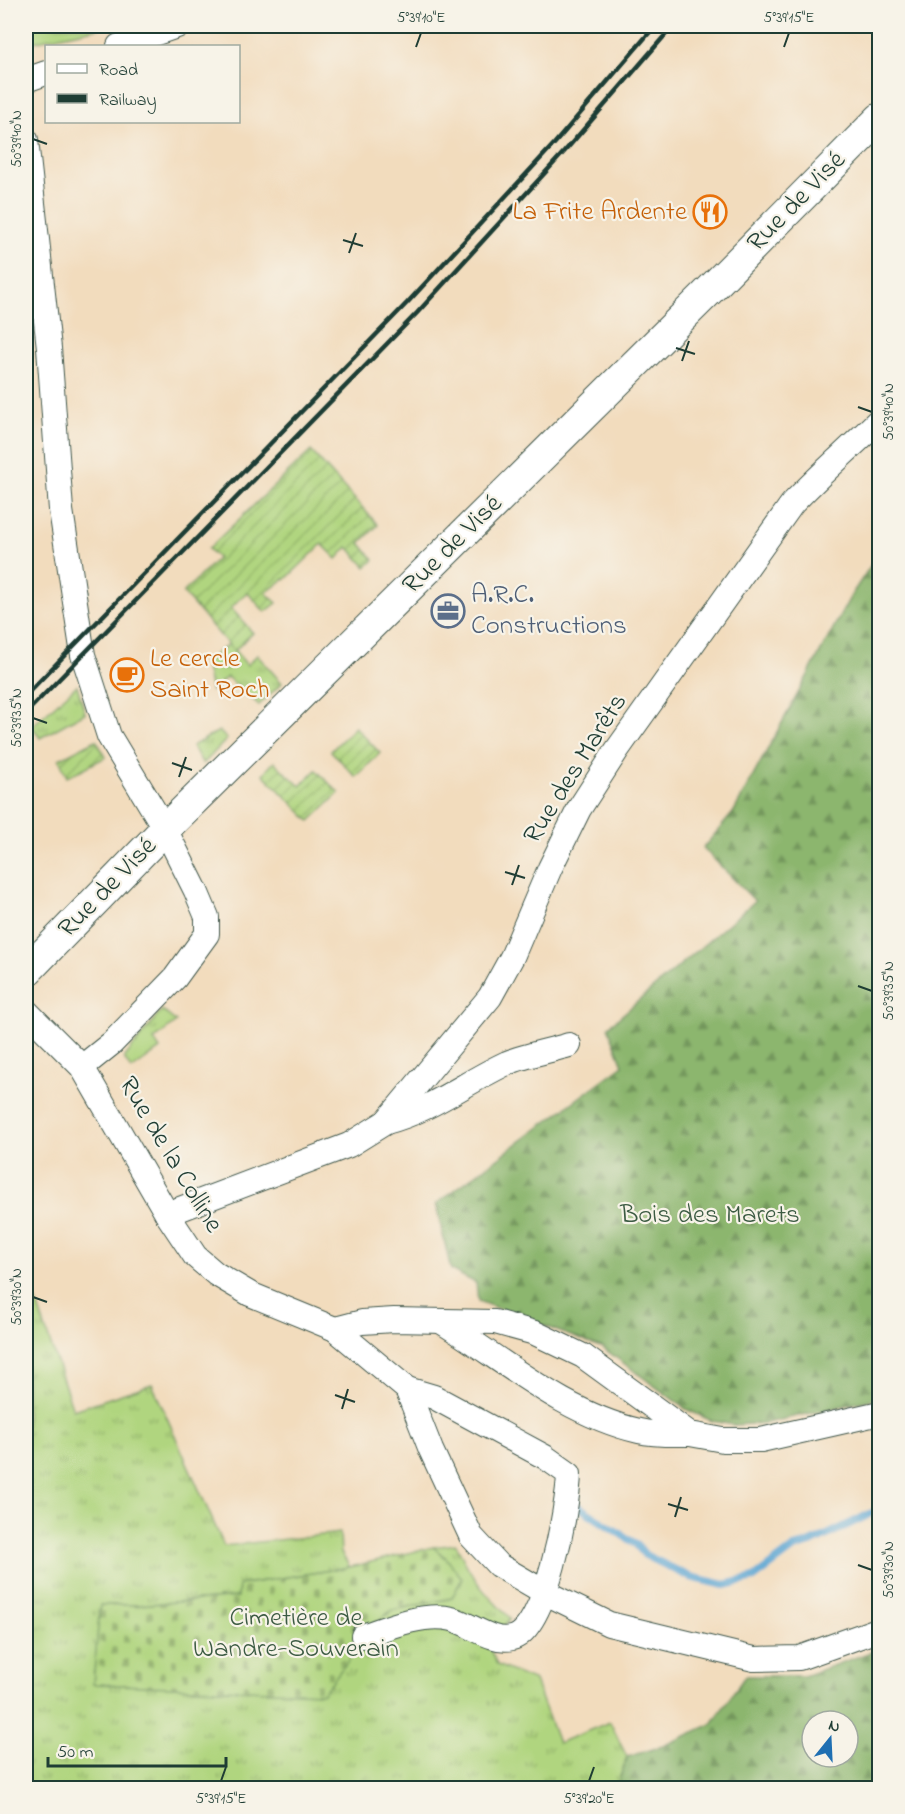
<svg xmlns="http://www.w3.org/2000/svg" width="905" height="1814" viewBox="0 0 905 1814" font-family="'Indie Flower',sans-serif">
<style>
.grass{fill:url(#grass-tufts);stroke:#68895a;stroke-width:1.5}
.forest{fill:url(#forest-firs);stroke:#567a51;stroke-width:1.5;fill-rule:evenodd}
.cemetery{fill:url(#cemetery-stones);stroke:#68895a;stroke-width:1.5}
.garden{fill:url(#garden-furrows);stroke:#68895a;stroke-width:1.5}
.pitch{fill:#b0d57f;stroke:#68895a;stroke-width:1.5}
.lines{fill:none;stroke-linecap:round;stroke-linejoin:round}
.stream{stroke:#5aa4d2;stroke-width:8}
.minor-casing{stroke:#3f5549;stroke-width:26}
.tertiary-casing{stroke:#3f5549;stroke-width:32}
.minor{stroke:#fff;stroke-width:24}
.tertiary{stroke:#fff;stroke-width:30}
.rail{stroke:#1f3d34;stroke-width:4.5}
.ticks{fill:none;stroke:#1f3d34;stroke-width:2}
.labels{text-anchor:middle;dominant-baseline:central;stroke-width:4.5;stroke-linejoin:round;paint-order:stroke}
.street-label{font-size:27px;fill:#1f3d34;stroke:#f7f3e8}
.food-label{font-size:27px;fill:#c56008;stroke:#f7f3e8;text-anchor:end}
.service-label{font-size:27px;fill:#4e5e75;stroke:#f7f3e8;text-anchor:start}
.park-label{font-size:27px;fill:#3c5b43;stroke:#f7f3e8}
.neatline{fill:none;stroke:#1f3d34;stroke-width:2}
.ticks-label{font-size:15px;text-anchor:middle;fill:#1f3d34}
</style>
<defs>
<pattern id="grass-tufts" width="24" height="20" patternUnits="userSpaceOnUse" patternTransform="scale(1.5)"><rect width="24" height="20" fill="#b0d57f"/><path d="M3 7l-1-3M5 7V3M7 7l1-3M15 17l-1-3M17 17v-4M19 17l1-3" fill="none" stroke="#8fae69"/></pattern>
<pattern id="forest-firs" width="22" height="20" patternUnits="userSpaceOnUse" patternTransform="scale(1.5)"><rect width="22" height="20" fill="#8cb66e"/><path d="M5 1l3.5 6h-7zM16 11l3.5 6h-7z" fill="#72955b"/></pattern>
<pattern id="cemetery-stones" width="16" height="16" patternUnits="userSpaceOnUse" patternTransform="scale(1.5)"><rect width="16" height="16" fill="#b0d57f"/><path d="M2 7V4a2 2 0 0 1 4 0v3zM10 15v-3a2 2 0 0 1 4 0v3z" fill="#8fae69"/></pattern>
<pattern id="garden-furrows" width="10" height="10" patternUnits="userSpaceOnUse" patternTransform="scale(1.5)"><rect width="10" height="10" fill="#b0d57f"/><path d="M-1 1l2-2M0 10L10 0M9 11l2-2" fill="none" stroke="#8fae69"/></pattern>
</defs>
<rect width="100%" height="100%" fill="#f7f3e8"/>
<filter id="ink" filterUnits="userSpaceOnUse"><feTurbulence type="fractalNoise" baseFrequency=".0167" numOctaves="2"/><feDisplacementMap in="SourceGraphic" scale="12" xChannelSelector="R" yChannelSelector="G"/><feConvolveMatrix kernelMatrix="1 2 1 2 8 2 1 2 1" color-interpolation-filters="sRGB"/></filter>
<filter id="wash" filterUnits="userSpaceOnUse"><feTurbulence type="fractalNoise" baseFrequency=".008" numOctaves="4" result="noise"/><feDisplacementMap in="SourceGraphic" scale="24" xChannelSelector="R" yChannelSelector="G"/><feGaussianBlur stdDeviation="1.35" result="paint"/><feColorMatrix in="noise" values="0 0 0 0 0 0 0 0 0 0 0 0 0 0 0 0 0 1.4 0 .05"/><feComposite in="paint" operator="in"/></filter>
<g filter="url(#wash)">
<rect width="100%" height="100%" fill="#f2dcbd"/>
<!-- grass -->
<g class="grass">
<polygon points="229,644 247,665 257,655 282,683 259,705 227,677 211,691 205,662"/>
<polygon points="77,685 85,713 40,738 32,726"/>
<polygon points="219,731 227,739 203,764 192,746"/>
<polygon points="162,1010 176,1022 154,1040 160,1049 131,1070 124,1058"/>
<path d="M26,1271l47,139 79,-26 72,162 116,-13 1,20 9,14 -111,18 -1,12 -99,8h-39l263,25 30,-20 59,-12 -5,-39 -14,-12 23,-3c16,35 27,48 54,74l-21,28 8,19 38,16 23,62 52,-21 17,35 -9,26 6,5h-598z"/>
</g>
<!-- forest -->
<g class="forest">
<polygon points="879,553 879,1398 766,1423 734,1425 712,1421 686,1409 603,1348 478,1301 476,1283 451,1270 436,1204 623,1065 608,1027 755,901 703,848 733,813 852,594"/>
<path d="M879,1649v139h-255l-6,-5 9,-26 36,-11 49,-22 33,-48h59zM812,1721h36v36h-36z"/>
</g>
<!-- cemetery -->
<polygon class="cemetery" points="433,1547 447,1559 462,1578 452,1598 393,1610 363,1630 362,1643 323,1693 93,1684 100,1605 139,1605 238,1597 239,1585 350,1567"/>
<!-- garden -->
<g class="garden">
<polygon points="311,451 378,525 360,543 374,560 366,567 348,547 337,559 322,544 285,580 284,579 266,593 277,603 265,612 247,592 231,608 253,633 234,651 183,593 218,558 208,549"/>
<polygon points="355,727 380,753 356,777 331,751"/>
<polygon points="96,740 106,757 67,777 59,759"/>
<polygon points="274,762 300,786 316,770 339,793 310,821 263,774"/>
</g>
<!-- pitch -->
<polygon class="pitch" points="30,26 108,26 33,42"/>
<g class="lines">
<!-- stream -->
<polyline class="stream" points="570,1501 636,1544 645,1555 690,1577 725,1585 754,1578 794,1548 811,1543 880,1509"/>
</g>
</g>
<g filter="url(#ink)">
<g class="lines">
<!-- minor casing -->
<g class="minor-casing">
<g id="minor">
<polyline points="119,46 177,26"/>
<polyline points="26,80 46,73"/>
<polyline points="26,140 49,348 61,510 83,655 109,736 165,829 196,891 207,917 207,934 175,978 112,1043 82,1067"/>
<polyline points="26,1011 82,1067 167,1214 195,1256 216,1274 250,1294 335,1329 407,1389 431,1450 471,1536 498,1565 544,1592 609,1624 754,1659 799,1658 880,1629"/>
<path d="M386,1122c44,-11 80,-40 121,-59 19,-8 42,-12 62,-18"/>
<path d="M167,1214l182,-69 37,-23 104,-125 22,-40 38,-89 29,-59 38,-59 175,-246c28,-30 59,-56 88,-85"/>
<path d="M442,1322c63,39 123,92 197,109 16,4 34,3 51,3"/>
<polyline points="335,1329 362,1322 394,1320 495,1322 535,1333 583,1356 690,1434 723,1440 761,1440 880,1413"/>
<path d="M363,1636c25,-9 62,-24 89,-17 19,5 40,24 60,19 34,-7 56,-132 57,-164l-24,-17 -111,-60 -27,-8"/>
</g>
</g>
<!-- tertiary casing -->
<g class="tertiary-casing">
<polyline id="tertiary" points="26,972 165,829 705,295 880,118"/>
</g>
<!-- minor -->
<use href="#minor" class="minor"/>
<!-- tertiary -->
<use href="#tertiary" class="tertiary"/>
<!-- rail -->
<g class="rail">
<polyline points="26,695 407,303 554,144 655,26"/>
<polyline points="26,713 417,313 564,152 673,26"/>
</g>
</g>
</g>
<!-- ticks -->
<path class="ticks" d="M416,47l5,-14M784,47l5,-14M33,139l14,5M343,240l20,6M349,253l7,-20M676,348l19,6M682,361l7,-20M858,407l14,5M33,718l14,5M172,763l20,7M179,777l7,-20M505,872l20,6M512,885l7,-20M858,986l14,5M33,1297l14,5M335,1395l20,7M342,1409l6,-20M668,1504l20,6M675,1517l6,-20M858,1565l14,5M221,1781l5,-14M589,1781l5,-14"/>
<!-- icons -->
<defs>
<g id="restaurant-ring" transform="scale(1.725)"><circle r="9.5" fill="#f7f3e8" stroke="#e8710a" stroke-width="1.5"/><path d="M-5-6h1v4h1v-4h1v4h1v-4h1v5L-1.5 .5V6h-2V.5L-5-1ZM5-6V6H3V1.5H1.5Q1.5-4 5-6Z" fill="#e8710a"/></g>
<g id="office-ring" transform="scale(1.725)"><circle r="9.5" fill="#f7f3e8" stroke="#5c6f8a" stroke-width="1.5"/><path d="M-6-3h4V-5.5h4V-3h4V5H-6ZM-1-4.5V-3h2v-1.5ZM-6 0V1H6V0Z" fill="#5c6f8a"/></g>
<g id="cafe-ring" transform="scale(1.725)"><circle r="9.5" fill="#f7f3e8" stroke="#e8710a" stroke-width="1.5"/><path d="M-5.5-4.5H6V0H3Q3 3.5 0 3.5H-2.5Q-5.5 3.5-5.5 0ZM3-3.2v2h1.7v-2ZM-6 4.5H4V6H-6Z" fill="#e8710a"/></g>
</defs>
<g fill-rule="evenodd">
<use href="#restaurant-ring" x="710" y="212"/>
<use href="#office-ring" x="448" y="611"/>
<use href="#cafe-ring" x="127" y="675"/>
</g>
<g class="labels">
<!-- street labels -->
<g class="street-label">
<text transform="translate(797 202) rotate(-46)">Rue de Visé</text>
<text transform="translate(453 545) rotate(-45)">Rue de Visé</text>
<text transform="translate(576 769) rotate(-58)">Rue des Marêts</text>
<text transform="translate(108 888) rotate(-46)">Rue de Visé</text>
<text transform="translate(170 1155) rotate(59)">Rue de la Colline</text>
</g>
<!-- food labels -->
<g class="food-label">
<text x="687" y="212">La Frite Ardente</text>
<text x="150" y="659" text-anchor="start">Le cercle<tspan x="150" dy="31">Saint Roch</tspan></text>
</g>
<!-- service labels -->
<g class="service-label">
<text x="471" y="595">A.R.C.<tspan x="471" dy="31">Constructions</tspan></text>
</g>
<!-- park labels -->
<g class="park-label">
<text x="710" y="1215">Bois des Marets</text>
<text x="296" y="1618">Cimetière de<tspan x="296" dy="31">Wandre-Souverain</tspan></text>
</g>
</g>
<!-- margin -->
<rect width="905" height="1814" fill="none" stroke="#f7f3e8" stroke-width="66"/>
<!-- legend -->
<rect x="45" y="45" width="195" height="78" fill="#f7f3e8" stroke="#a1aaa0" stroke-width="1.5"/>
<rect x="57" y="64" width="30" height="9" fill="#ffffff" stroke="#a1aaa0" stroke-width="1.5"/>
<text x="99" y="75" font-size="18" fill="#1f3d34">Road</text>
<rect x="57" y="94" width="30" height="9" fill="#1f3d34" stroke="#a1aaa0" stroke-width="1.5"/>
<text x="99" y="105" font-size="18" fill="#1f3d34">Railway</text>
<!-- north arrow -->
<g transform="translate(830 1739) rotate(18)"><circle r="28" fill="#f7f3e8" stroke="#a1aaa0" stroke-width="1.5"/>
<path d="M0-4.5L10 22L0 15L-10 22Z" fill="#1f6fb2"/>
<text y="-9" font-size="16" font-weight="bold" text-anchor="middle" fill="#1f3d34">N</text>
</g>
<!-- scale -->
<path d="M48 1757v9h178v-9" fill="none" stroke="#1f3d34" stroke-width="3"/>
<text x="57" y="1757" font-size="18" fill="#1f3d34" stroke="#f7f3e8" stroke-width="4.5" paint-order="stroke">50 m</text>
<rect x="33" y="33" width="839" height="1748" class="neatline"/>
<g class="ticks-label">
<text x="421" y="22">5°39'10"E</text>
<text x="789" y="22">5°39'15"E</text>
<text transform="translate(16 139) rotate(-90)" y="5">50°39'40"N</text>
<text transform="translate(888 412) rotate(-90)" y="5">50°39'40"N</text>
<text transform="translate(16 718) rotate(-90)" y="5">50°39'35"N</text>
<text transform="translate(888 991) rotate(-90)" y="5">50°39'35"N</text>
<text transform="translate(16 1297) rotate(-90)" y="5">50°39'30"N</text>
<text transform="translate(888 1570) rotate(-90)" y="5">50°39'30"N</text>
<text x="221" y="1803">5°39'15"E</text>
<text x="589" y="1803">5°39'20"E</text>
</g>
</svg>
